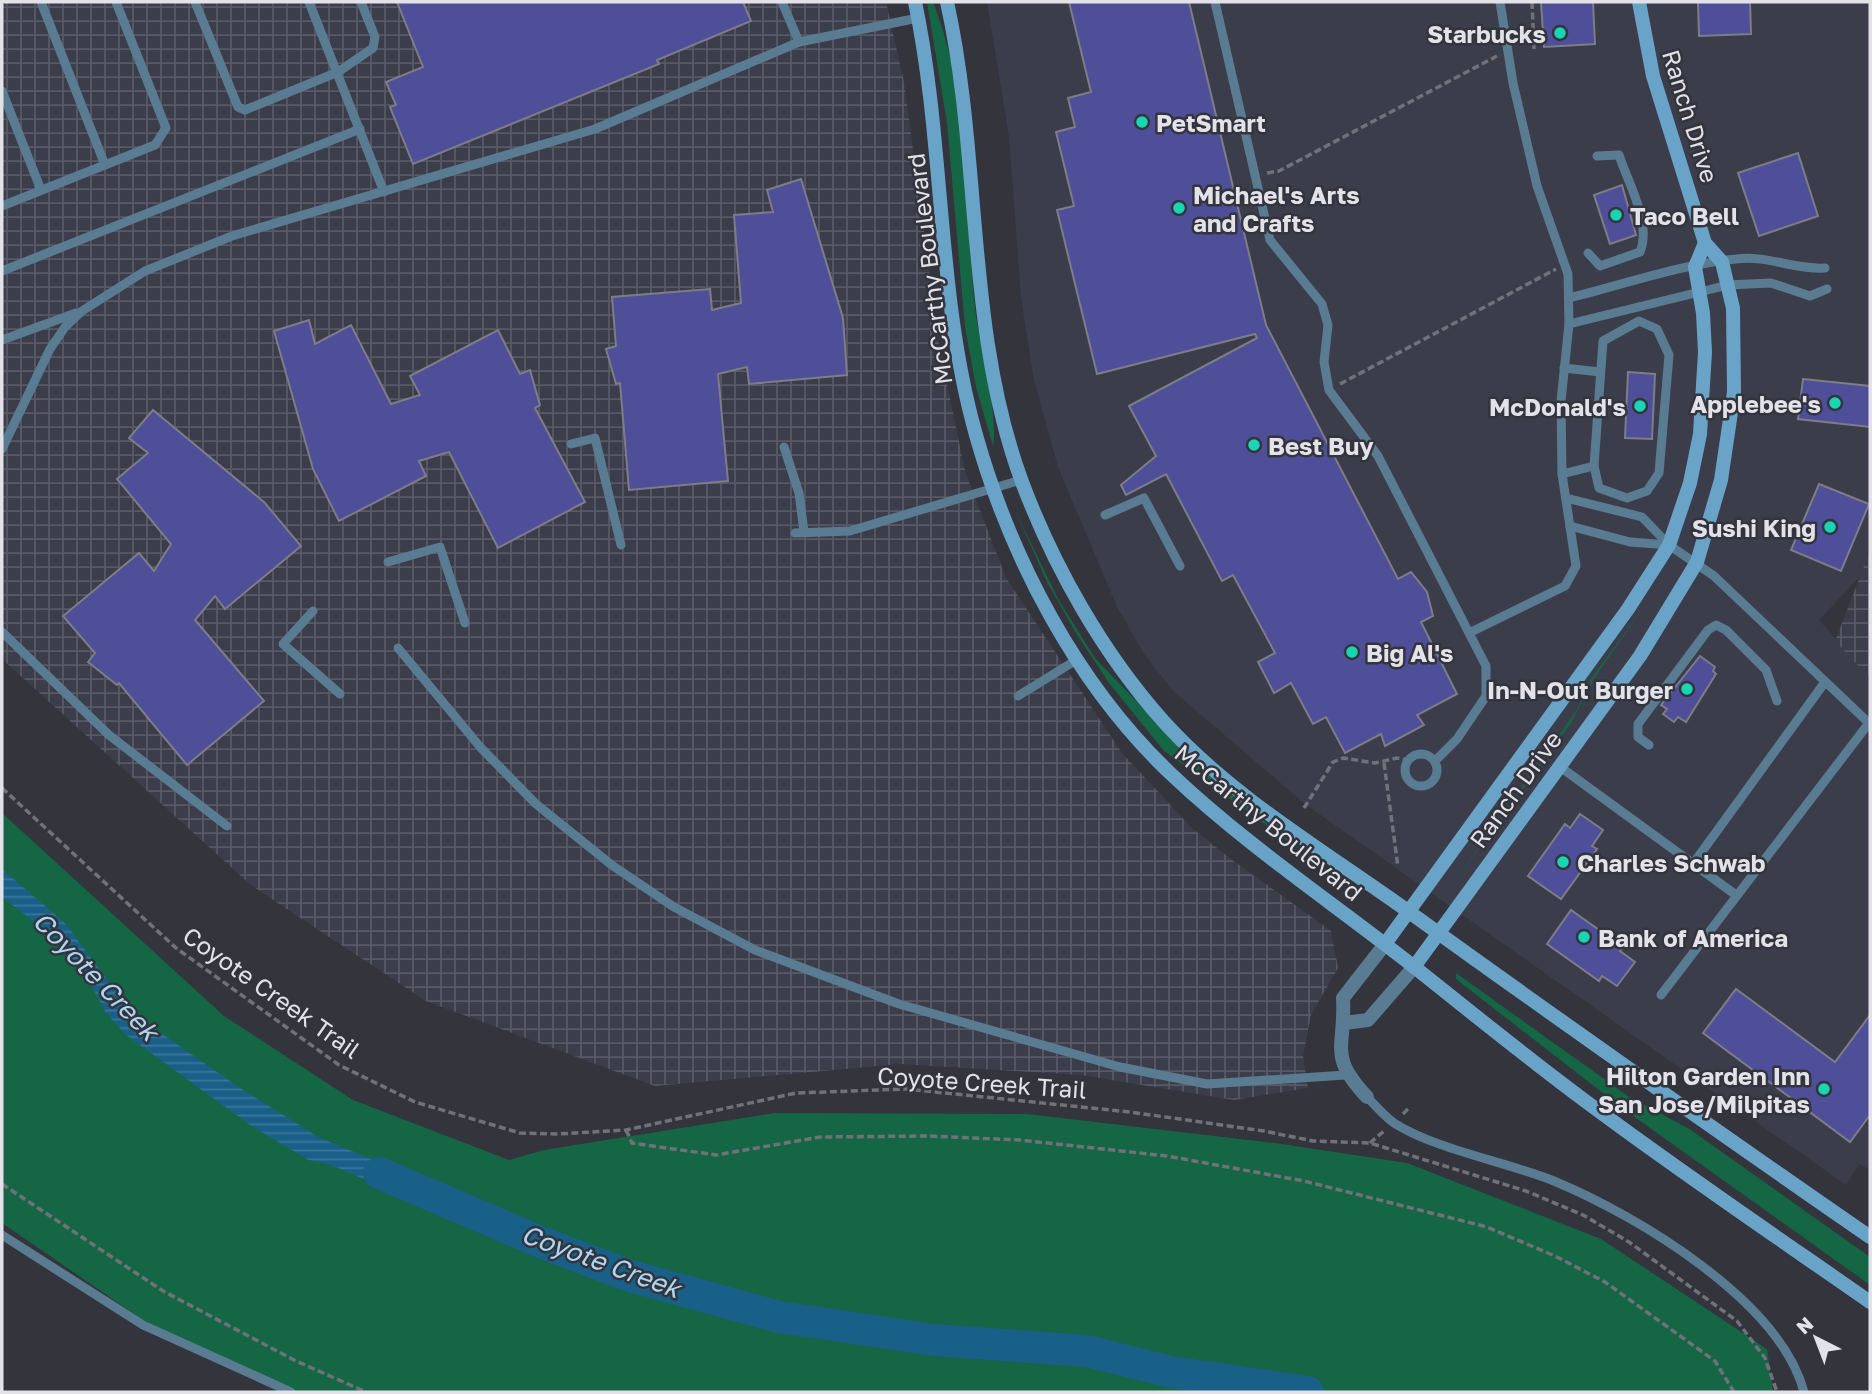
<svg xmlns="http://www.w3.org/2000/svg" width="1872" height="1394" viewBox="0 0 1872 1394" font-family="'Golos Text',sans-serif">
<style>
.built{fill:#3c3d4b}
.industrial{fill:url(#industrial-grid)}
.grass{fill:#156644}
.water{fill:url(#water-rules)}
.lines{fill:none;stroke-linecap:round;stroke-linejoin:round}
.river{stroke:#196089;stroke-width:32}
.building{fill:#4f4e99;stroke:#7c7d86;stroke-width:2}
.path{stroke:#717279;stroke-width:3.5;stroke-dasharray:7 3.5;stroke-linecap:butt}
.lane{stroke:#597c93;stroke-width:9}
.street{stroke:#597c93;stroke-width:14}
.secondary{stroke:#6aa3c8;stroke-width:14}
.poi-dot{fill:#1ad5b2;stroke:#33343c;stroke-width:2.5}
.labels{text-anchor:middle;dominant-baseline:central;stroke-width:5;stroke-linejoin:round;paint-order:stroke}
.poi-label{font-size:24px;font-weight:bold;fill:#e2e2e8;stroke:#33343c;text-anchor:start}
.street-label{font-size:24px;fill:#e2e2e8;stroke:#33343c}
.water-label{font-size:26px;font-style:italic;fill:#add6f3;stroke:#33343c}
</style>
<defs>
<pattern id="industrial-grid" width="8" height="8" patternUnits="userSpaceOnUse" patternTransform="scale(1.75)"><rect width="8" height="8" fill="#3c3d4b"/><path d="M0 4h8M4 0v8" fill="none" stroke="#585965"/></pattern>
<pattern id="water-rules" width="6" height="5" patternUnits="userSpaceOnUse" patternTransform="scale(1.75)"><rect width="6" height="5" fill="#196089"/><path d="M0 2.5h6" fill="none" stroke="#3a769a"/></pattern>
</defs>
<rect width="100%" height="100%" fill="#33343c"/>
<!-- built -->
<polygon class="built" points="987,2 1870,2 1870,566 1819,620 1870,676 1870,1170 1859,1164 1846,1185 1305,804 1172,690 1144,654 1117,607 1058,467 1034,380 1021,298 1009,137"/>
<!-- industrial -->
<g class="industrial">
<polygon points="2,2 886,2 904,82 939,345 965,471 1006,578 1122,753 1191,827 1231,859 1331,931 1338,968 1311,1015 1303,1056 1308,1088 1234,1100 1081,1075 900,1064 655,1086 426,1001 252,886 2,659"/>
<polygon points="1870,551 1870,678 1835,641"/>
</g>
<!-- grass -->
<g class="grass">
<path d="M927,2h6c38,95 31,206 42,306 4,34 24,109 18,138l-17,-59 -11,-60 -18,-204z"/>
<polygon points="1015,510 1058,599 1095,658 1112,676 1202,768 1261,819 1366,898 1164,751 1109,683 1076,633 1047,582"/>
<polygon points="1643,608 1593,680 1571,723 1453,884 1576,711 1591,679"/>
<polygon points="2,813 224,1016 353,1100 509,1160 544,1150 775,1113 1027,1114 1275,1143 1407,1163 1601,1239 1767,1349 1773,1392 287,1392 143,1320 2,1223"/>
<polygon points="1456,973 1628,1096 1691,1130 1870,1257 1870,1285 1622,1108 1456,979"/>
</g>
<!-- water -->
<polygon class="water" points="2,869 65,923 132,1013 243,1090 320,1138 422,1180 416,1201 331,1165 309,1160 253,1127 126,1035 106,1013 90,983 55,938 2,897"/>
<g class="lines">
<!-- river -->
<polyline class="river" points="379,1173 543,1243 627,1275 779,1317 935,1340 1087,1351 1171,1372 1308,1392"/>
</g>
<!-- building -->
<g class="building">
<polygon points="397,2 743,2 751,21 657,60 659,64 413,164 390,107 396,105 386,82 423,67"/>
<polygon points="1069,2 1189,2 1266,325 1398,579 1411,572 1427,592 1433,616 1421,622 1457,694 1417,715 1424,725 1385,746 1381,734 1345,753 1326,717 1313,724 1291,683 1274,693 1258,662 1275,653 1233,575 1222,581 1166,474 1126,495 1121,485 1156,456 1129,406 1257,338 1255,334 1097,374 1057,210 1074,206 1056,132 1075,127 1068,98 1091,92"/>
<polygon points="1541,2 1593,2 1595,44 1544,47"/>
<polygon points="1698,2 1750,2 1751,34 1699,36"/>
<polygon points="1798,153 1818,216 1759,236 1738,173"/>
<polygon points="801,179 843,318 847,375 749,384 747,367 718,374 728,481 629,490 620,383 616,384 606,349 616,346 612,297 710,289 712,310 741,303 734,215 773,212 767,190"/>
<polygon points="1622,185 1636,235 1610,244 1594,195"/>
<polygon points="309,320 315,344 351,325 391,404 420,395 410,376 498,330 520,374 530,370 540,405 535,408 585,502 498,548 449,452 419,461 426,476 339,521 313,469 274,331"/>
<polygon points="1628,372 1655,374 1652,439 1625,438"/>
<polygon points="1803,379 1870,386 1870,427 1798,419"/>
<polygon points="153,410 264,502 301,546 225,609 215,596 195,620 264,701 187,765 119,683 117,685 88,662 95,653 63,616 139,553 154,571 171,544 117,479 148,453 129,438"/>
<polygon points="1819,484 1869,504 1841,571 1791,550"/>
<polygon points="1700,656 1715,667 1713,671 1716,674 1686,722 1678,717 1674,722 1663,714 1667,709 1661,705"/>
<polygon points="1580,814 1603,830 1592,846 1597,849 1561,899 1528,876 1565,824 1570,828"/>
<polygon points="1571,910 1623,947 1620,951 1635,962 1617,986 1602,976 1599,981 1547,944"/>
<polygon points="1736,989 1835,1062 1870,1015 1870,1115 1850,1142 1703,1033"/>
</g>
<g class="lines">
<!-- path -->
<g class="path">
<polyline points="1532,2 1534,49"/>
<polyline points="1267,173 1279,171 1497,56"/>
<polyline points="1340,384 1556,269"/>
<polyline points="1384,763 1398,867"/>
<polyline points="2,788 176,948 339,1065 415,1102 520,1133 558,1134 626,1130 796,1093 906,1089 1130,1112 1264,1131 1313,1141 1370,1143 1526,1191 1583,1215 1629,1242 1737,1321 1765,1358 1777,1392"/>
<polyline points="1304,808 1333,762 1343,758 1375,763 1397,758 1409,760"/>
<polyline points="1403,1114 1410,1107"/>
<polyline points="626,1130 632,1143 716,1155 820,1137 928,1136 1020,1140 1167,1156 1304,1181 1487,1227 1555,1256 1605,1282 1715,1361 1734,1392"/>
<polyline points="1370,1143 1384,1131"/>
<polyline points="2,1184 163,1291 296,1361 366,1392"/>
</g>
<!-- lane -->
<g class="lane">
<polyline points="41,2 105,165"/>
<polyline points="195,2 238,107 245,110 338,72 373,48 375,37 361,2"/>
<polyline points="309,2 384,192"/>
<polyline points="782,2 799,42"/>
<polyline points="1215,2 1270,240 1322,304 1328,325 1324,362 1329,390 1378,456 1486,666 1486,696 1457,739 1435,761"/>
<polyline points="2,91 41,190"/>
<polyline points="2,206 155,145 166,128 116,2"/>
<path d="M1588,253l12,13 40,-14c12,-29 -12,-69 -21,-97l-22,1"/>
<polyline points="2,271 360,129"/>
<path d="M1569,298c53,-13 113,-34 167,-39 32,-4 58,11 89,9"/>
<polygon points="1639,321 1657,329 1669,355 1659,473 1647,491 1627,498 1599,488 1594,466 1603,341"/>
<polyline points="1569,324 1728,285 1771,283 1810,296 1827,289"/>
<polyline points="2,340 76,313"/>
<polyline points="1564,368 1600,372"/>
<polyline points="571,444 595,438 621,545"/>
<polyline points="784,447 799,493 804,532"/>
<polyline points="2,449 50,349 65,327 82,311 145,271 232,236 595,129 799,42 918,18"/>
<polyline points="1562,474 1594,466"/>
<polyline points="1566,498 1642,517 1669,545 1714,576 1870,724"/>
<polyline points="1105,515 1144,498 1180,566"/>
<polyline points="1570,526 1630,542 1669,545"/>
<polyline points="795,533 850,531 1021,480"/>
<polyline points="388,562 440,547 465,623"/>
<polyline points="313,611 283,644 340,694"/>
<polyline points="2,632 109,735 227,826"/>
<polyline points="1471,632 1565,586 1576,566 1562,474 1561,401 1569,324 1568,274 1537,186 1513,83 1500,2"/>
<polyline points="398,648 481,748 536,804 613,866 674,907 755,950 899,1004 1120,1067 1207,1084 1346,1075"/>
<polyline points="1018,696 1078,659"/>
<polyline points="1649,745 1638,737 1638,724 1708,630 1716,625 1726,630 1766,670 1777,701"/>
<circle cx="1421" cy="770" r="16"/>
<polyline points="1559,766 1736,895"/>
<polyline points="1693,864 1825,682"/>
<polyline points="1661,995 1869,723"/>
<path d="M1367,1097c8,8 17,19 27,26 40,26 113,39 160,58 84,35 226,120 250,211"/>
<polyline points="2,1235 143,1325 291,1392"/>
</g>
<!-- street -->
<g class="street">
<polyline points="1344,1023 1368,1020 1414,967"/>
<path d="M1367,1097c-40,-43 -21,-48 -24,-99l42,-54"/>
</g>
<!-- secondary -->
<g class="secondary">
<path d="M915,2c30,143 21,292 61,433 35,124 101,250 195,339 75,71 162,129 242,192 63,50 125,101 190,148 88,65 178,126 267,188"/>
<path d="M947,2c35,158 18,326 75,480 32,85 81,172 142,240 68,75 160,129 241,187 154,111 309,220 465,328"/>
<polyline points="1385,944 1628,609 1669,545 1690,483 1700,434 1705,352 1703,313 1695,267 1705,243"/>
<polyline points="1414,967 1640,656 1697,562 1721,480 1734,392 1733,308 1722,262 1705,243 1653,76 1639,2"/>
</g>
</g>
<!-- markers -->
<g class="poi-dot">
<circle cx="1560" cy="33" r="7"/>
<circle cx="1142" cy="122" r="7"/>
<circle cx="1179" cy="208" r="7"/>
<circle cx="1616" cy="215" r="7"/>
<circle cx="1835" cy="403" r="7"/>
<circle cx="1640" cy="406" r="7"/>
<circle cx="1254" cy="445" r="7"/>
<circle cx="1830" cy="527" r="7"/>
<circle cx="1352" cy="652" r="7"/>
<circle cx="1687" cy="689" r="7"/>
<circle cx="1563" cy="862" r="7"/>
<circle cx="1584" cy="937" r="7"/>
<circle cx="1824" cy="1089" r="7"/>
</g>
<g class="labels">
<!-- poi labels -->
<g class="poi-label">
<text x="1546" y="33" text-anchor="end">Starbucks</text>
<text x="1156" y="122">PetSmart</text>
<text x="1193" y="194">Michael's Arts<tspan x="1193" dy="28">and Crafts</tspan></text>
<text x="1630" y="215">Taco Bell</text>
<text x="1821" y="403" text-anchor="end">Applebee's</text>
<text x="1626" y="406" text-anchor="end">McDonald's</text>
<text x="1268" y="445">Best Buy</text>
<text x="1816" y="527" text-anchor="end">Sushi King</text>
<text x="1366" y="652">Big Al's</text>
<text x="1673" y="689" text-anchor="end">In-N-Out Burger</text>
<text x="1577" y="862">Charles Schwab</text>
<text x="1598" y="937">Bank of America</text>
<text x="1810" y="1075" text-anchor="end">Hilton Garden Inn<tspan x="1810" dy="28">San Jose/Milpitas</tspan></text>
</g>
<!-- street labels -->
<g class="street-label">
<text transform="translate(1691 116) rotate(73)">Ranch Drive</text>
<text transform="translate(929 269) rotate(-97)">McCarthy Boulevard</text>
<text transform="translate(1515 789) rotate(-54)">Ranch Drive</text>
<text transform="translate(1269 822) rotate(39)">McCarthy Boulevard</text>
<text transform="translate(272 992) rotate(35)">Coyote Creek Trail</text>
<text transform="translate(982 1082) rotate(4)">Coyote Creek Trail</text>
</g>
<!-- water labels -->
<g class="water-label">
<text transform="translate(96 976) rotate(46)">Coyote Creek</text>
<text transform="translate(601 1261) rotate(20)">Coyote Creek</text>
</g>
</g>
<!-- border -->
<rect width="1872" height="1394" fill="none" stroke="#e2e2e8" stroke-width="7"/>
<!-- north arrow -->
<g transform="translate(1816 1338) rotate(318)" stroke="#33343c" stroke-width="5" paint-order="stroke">
<path d="M0-5L12 26L0 18L-12 26Z" fill="#e2e2e8"/>
<text y="-10" font-size="19" font-weight="bold" text-anchor="middle" fill="#e2e2e8">N</text>
</g>
</svg>
